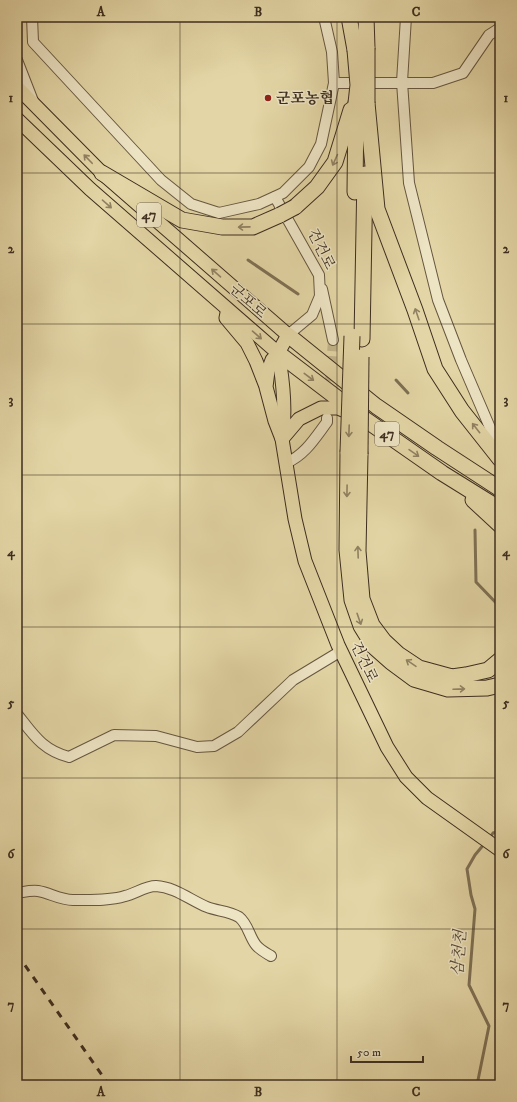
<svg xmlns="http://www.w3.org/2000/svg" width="517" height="1102" viewBox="0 0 517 1102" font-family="'IM FELL DW Pica','Noto Serif KR',serif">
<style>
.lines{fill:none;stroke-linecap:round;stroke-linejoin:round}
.stream{stroke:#7e7054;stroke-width:3}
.minor-tunnel{stroke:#c2b38a;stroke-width:10;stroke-dasharray:10 5;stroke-linecap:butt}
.minor-casing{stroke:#665740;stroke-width:12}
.major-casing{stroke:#3c2d1f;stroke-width:15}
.highway-casing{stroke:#3c2d1f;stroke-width:17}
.minor{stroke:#ede4c4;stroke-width:10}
.major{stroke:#e3d5a5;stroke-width:13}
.highway{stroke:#e3d5a5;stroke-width:15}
.rail{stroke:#3c2d1f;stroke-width:3;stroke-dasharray:7 7;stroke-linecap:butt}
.highway-bridge-casing{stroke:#3c2d1f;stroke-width:17;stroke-linecap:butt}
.highway-bridge{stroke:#e3d5a5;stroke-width:15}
.oneway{stroke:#908162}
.grid{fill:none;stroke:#3c2d1f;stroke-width:1;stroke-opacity:0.55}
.poi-dot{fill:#8f2418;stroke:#ede4c4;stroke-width:1.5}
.labels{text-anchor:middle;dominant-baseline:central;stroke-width:3;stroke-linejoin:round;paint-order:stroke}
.shield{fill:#ede4c4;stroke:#716450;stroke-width:1}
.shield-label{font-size:14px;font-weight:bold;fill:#3c2d1f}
.poi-label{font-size:15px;font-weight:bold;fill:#3c2d1f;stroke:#ede4c4;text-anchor:start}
.street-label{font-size:15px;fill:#3c2d1f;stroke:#ede4c4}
.water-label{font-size:16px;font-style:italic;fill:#584935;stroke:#ede4c4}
.neatline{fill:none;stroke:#3c2d1f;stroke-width:1.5}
.grid-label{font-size:13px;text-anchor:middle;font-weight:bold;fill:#3c2d1f}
</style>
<rect width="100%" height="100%" fill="#e3d5a5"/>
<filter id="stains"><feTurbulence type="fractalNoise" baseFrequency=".005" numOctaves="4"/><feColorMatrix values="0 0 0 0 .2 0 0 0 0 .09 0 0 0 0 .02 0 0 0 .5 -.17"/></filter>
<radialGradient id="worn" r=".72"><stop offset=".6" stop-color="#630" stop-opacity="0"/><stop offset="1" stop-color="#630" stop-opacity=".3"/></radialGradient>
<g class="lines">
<!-- stream -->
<g class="stream">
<polyline points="248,260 298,294"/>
<polyline points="396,380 408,393"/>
<polyline points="475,530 476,582 500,607"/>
<polyline points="489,839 493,833 500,831"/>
<polyline points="477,1085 489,1026 469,985 475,909 471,895 467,869 475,855 485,843"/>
</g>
<!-- minor-tunnel -->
<polyline class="minor-tunnel" points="329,396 333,340"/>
<!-- minor casing -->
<g class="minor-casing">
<g id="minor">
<polyline points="32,17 33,42 161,180 191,204 219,213 259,204 283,193 309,167 321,144 334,83 332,52 324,17"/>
<polyline points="406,17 402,82 409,183 438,300 461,360 500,451"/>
<polyline points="17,60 33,101"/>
<polyline points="334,83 433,83 463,73 489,35 500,28"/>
<polyline points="275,197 319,275 320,296 312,315 288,335"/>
<polyline points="322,289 333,340"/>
<path d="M286,463c19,-8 29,-25 41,-41v-4"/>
<path d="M17,714c16,20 25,36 52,43l45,-22 42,1 41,11 17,-1 24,-14 55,-52 48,-29"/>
<path d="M17,893c7,-1 14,-3 21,-2 12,2 22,9 35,9 17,0 36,1 52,-4 10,-2 20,-10 31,-10 19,1 34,14 51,21 10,4 22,4 32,10 9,7 10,19 17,28 4,5 10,8 15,11"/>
</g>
</g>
<!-- major casing -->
<g class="major-casing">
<g id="major">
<polyline points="17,87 102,173 288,335 278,353 272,360 268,371 266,387 275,421 282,439 295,519 305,561 338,645 387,747 406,777 427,798 500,850"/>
<polyline points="17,119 90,189 278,353"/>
<polyline points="227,313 226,318 247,343 256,361 265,384"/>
<path d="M278,353c5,27 8,58 4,85"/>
<polyline points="282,439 299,419 321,408 338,408 355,415"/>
</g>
</g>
<!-- highway casing -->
<g class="highway-casing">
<g id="highway">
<polyline points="349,17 355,50"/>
<polyline points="366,17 367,48"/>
<polyline points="367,103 377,209 415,310 435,369 462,411 500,459"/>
<polyline points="102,173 182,220 222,227 253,227 280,215"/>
<polyline points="355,192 356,103"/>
<polyline points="295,207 317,187 335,162 351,110"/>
<polyline points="288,335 376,406 437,448 500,489"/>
<polyline points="362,339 365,174"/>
<polyline points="278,353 366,420 442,473 500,509"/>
<polyline points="348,452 347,550 352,600 361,626 374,647 391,662 414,679 448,689 487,688 500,685"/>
<polyline points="360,454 358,551 362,599 372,625 384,641 398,654 419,668 452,677 466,675 488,670 500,660"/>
<polyline points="473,500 500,525"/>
</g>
</g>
<!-- minor -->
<use href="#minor" class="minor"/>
<!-- major -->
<use href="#major" class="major"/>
<!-- highway -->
<use href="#highway" class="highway"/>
<!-- rail -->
<polyline class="rail" points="17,954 109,1085"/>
<!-- highway-bridge casing -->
<g class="highway-bridge-casing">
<g id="highway-bridge">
<polyline points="355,50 358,85 356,103"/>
<polyline points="367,103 367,48"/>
<polyline points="280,215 295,207"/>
<polyline points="348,452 352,336"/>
<polyline points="360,454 361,357"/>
</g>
</g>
<!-- highway-bridge -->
<use href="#highway-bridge" class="highway-bridge"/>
</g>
<!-- one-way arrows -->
<defs><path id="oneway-shaft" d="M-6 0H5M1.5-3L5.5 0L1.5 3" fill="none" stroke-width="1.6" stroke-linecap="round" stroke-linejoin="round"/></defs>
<g class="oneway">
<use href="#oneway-shaft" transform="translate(88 159) rotate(-134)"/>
<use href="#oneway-shaft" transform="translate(335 160) rotate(114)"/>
<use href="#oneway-shaft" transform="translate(107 204) rotate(41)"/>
<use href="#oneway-shaft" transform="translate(244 227) rotate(179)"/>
<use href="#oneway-shaft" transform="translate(216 273) rotate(-139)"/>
<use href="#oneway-shaft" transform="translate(417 314) rotate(-109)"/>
<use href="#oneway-shaft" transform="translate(257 335) rotate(41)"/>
<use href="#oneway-shaft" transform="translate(309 377) rotate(37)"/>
<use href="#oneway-shaft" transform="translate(476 428) rotate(-128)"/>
<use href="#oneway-shaft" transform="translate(349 431) rotate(92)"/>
<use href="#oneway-shaft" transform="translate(414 453) rotate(35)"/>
<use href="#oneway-shaft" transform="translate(347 491) rotate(91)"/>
<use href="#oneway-shaft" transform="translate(358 552) rotate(-92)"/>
<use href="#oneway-shaft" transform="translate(359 619) rotate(71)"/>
<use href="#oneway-shaft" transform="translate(411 663) rotate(-146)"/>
<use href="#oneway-shaft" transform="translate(459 689) rotate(-2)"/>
</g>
<!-- grid -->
<path class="grid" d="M180,17v1068M337,17v1068M17,173h483M17,324h483M17,475h483M17,627h483M17,778h483M17,929h483"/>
<!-- markers -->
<circle class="poi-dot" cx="268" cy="98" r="4"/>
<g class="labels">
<!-- shield labels -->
<g class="shield">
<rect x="137" y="203" width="24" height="24" rx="3"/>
<rect x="375" y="422" width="24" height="24" rx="3"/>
</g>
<g class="shield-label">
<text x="149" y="215">47</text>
<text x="387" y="434">47</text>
</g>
<!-- poi labels -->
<g class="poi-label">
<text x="276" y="98">군포농협</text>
</g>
<!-- street labels -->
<g class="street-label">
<text transform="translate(321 249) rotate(64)">건건로</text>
<text transform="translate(248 301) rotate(41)">군포로</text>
<text transform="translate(364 662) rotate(65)">건건로</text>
</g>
<!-- water labels -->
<g class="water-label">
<text transform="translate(459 953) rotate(-86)">삼천천</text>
</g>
</g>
<!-- margin -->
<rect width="517" height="1102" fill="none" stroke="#e3d5a5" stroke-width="44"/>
<!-- scale -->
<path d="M351 1056v6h72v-6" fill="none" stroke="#3c2d1f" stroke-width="2"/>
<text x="357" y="1056" font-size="12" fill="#3c2d1f" stroke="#ede4c4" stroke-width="3" paint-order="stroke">50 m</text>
<rect x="22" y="22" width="473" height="1058" class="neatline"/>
<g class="grid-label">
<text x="101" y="16">A</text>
<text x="258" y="16">B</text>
<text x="416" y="16">C</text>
<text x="11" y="102">1</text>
<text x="506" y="102">1</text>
<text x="11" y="253">2</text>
<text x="506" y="253">2</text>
<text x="11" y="404">3</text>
<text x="506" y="404">3</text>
<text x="11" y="556">4</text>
<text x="506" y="556">4</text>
<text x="11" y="707">5</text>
<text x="506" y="707">5</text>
<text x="11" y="858">6</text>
<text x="506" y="858">6</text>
<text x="11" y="1009">7</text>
<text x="506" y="1009">7</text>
<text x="101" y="1096">A</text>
<text x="258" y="1096">B</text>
<text x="416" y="1096">C</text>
</g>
<rect width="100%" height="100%" filter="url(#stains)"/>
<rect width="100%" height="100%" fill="url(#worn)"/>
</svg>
